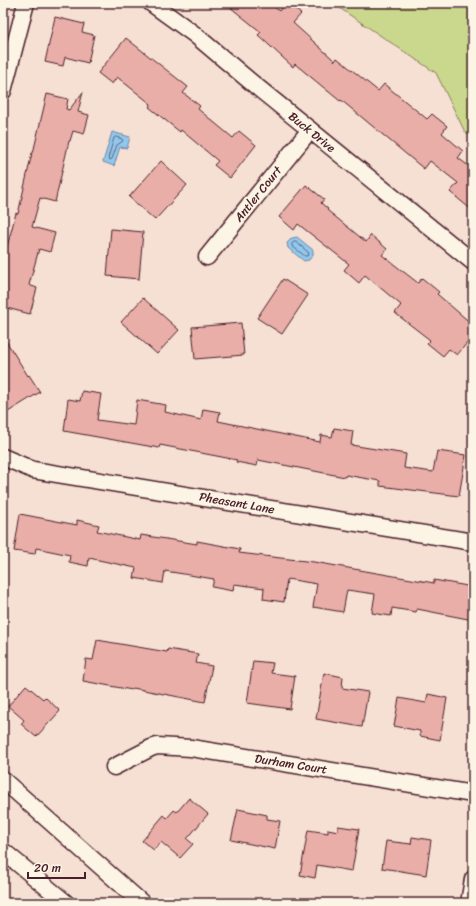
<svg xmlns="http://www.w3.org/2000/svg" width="476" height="906" viewBox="0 0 476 906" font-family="Sriracha,sans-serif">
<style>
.green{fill:#c9d88c;stroke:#8a7c5c}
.water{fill:#8fc9ef;stroke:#7385a1}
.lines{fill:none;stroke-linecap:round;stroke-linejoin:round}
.shore{stroke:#666379;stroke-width:1}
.building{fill:#e9aea8;stroke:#4a1f2b}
.street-casing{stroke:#4a1f2b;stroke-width:19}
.street{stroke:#fcf5e5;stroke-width:16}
.labels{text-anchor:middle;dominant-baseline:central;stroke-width:4;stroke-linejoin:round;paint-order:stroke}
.street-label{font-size:12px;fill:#4a1f2b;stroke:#fcf5e5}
</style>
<rect width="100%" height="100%" fill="#f6e0d3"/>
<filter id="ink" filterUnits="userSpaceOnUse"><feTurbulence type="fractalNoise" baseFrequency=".025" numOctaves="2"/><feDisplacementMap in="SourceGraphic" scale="8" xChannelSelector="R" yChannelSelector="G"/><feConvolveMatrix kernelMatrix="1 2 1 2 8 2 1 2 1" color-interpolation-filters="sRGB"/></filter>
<g filter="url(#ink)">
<!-- green -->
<polygon class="green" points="332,3 473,3 473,138 465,132 436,73"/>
<!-- water -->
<g class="water">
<polygon points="112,132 130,137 127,148 120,147 114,166 103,162"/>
<polygon points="297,237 313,250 313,255 309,260 304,261 288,248 287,243 292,238"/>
</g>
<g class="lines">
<!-- shore -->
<g class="shore">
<polygon points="116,137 122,139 123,141 117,145 112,159 110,160 108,158 114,138"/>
<polygon points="294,242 296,242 308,252 309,254 307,256 305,256 292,246 292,244"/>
</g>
</g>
<!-- building -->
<g class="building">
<polygon points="225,3 270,3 279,11 286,3 288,3 301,14 293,23 335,61 337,58 378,91 384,84 427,119 432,114 447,126 442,133 463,151 458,158 470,167 473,164 473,211 450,192 458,183 430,161 424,169 341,100 340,101 295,64 293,67 258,35 261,32"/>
<polygon points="55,17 84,24 82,32 94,35 88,63 65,57 63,66 45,62"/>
<polygon points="126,38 188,87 183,93 200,106 198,109 233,138 239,131 256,145 230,178 214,165 218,161 181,130 180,132 149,107 151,104 117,77 112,84 98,73"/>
<polygon points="83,92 78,112 89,115 84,134 73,131 70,141 69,141 55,202 40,198 32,227 55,233 50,252 39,249 29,285 37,288 30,314 3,307 3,262 16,213 18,214 32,153 33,153 47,94 68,99 66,109 69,110"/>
<polygon points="161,161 187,185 155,220 129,197"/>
<polygon points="306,185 324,199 321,203 328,209 327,210 366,242 371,235 387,249 382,255 418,283 422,278 439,292 437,294 473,325 473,336 457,355 449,349 443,356 427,343 430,340 395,313 401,305 365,275 359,283 344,270 349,264 298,224 294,230 279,217"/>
<polygon points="111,229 143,232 139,279 107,276"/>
<polygon points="283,279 308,295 282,334 257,318"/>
<polygon points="143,298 179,330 157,354 121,322"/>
<polygon points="241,323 244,355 195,359 192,327"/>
<polygon points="3,336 28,376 29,375 40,392 8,412 3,404"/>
<polygon points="82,391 101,394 97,420 134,425 137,400 166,405 165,412 201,420 203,409 220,412 218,421 320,442 321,435 332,437 334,428 353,431 351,445 406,454 404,468 433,472 437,451 466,455 459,496 380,486 380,481 346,475 345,477 258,460 257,466 236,462 237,460 160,445 159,448 64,431 68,399 80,401"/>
<polygon points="20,514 77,525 77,520 99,525 97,531 140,540 141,535 197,544 197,541 240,549 239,553 314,562 434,583 434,580 473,587 473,620 417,609 416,612 392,608 391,616 372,613 375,594 347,590 343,612 313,607 317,584 287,579 284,602 263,599 264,588 234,584 233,591 212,587 214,579 165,571 163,583 134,578 136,568 89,558 88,566 69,562 70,555 36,548 35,554 14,551"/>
<polygon points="97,640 167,652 168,649 198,654 196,663 212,666 205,702 133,688 132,690 83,681 86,659 93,660"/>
<polygon points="253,661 273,663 271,673 295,676 290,709 247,703"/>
<polygon points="324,673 343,677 342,688 368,692 362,727 316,719"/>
<polygon points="26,685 43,699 45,697 60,711 36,737 21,724 24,720 8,706"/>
<polygon points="428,694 447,698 440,740 420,736 420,731 394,726 399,698 426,703"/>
<polygon points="189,798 208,814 187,839 193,844 180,858 161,842 154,850 142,841 164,815 167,818 174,810 177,812"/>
<polygon points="238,809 267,815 267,819 280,821 275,849 231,840"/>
<polygon points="338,826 359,829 352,871 317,865 315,878 300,875 308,830 328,833 328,829 338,831"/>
<polygon points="412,837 431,840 426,875 382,868 386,841 411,844"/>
</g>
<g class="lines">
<!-- street casing -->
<g class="street-casing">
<g id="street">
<polyline points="151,3 194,34 251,82 473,262"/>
<polyline points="3,91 26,3"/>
<polyline points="207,257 310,130"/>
<polyline points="3,457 33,470 473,542"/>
<polyline points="114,767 151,748 157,746 191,748 473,794"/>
<polyline points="3,780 142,903"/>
<polyline points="3,851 66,903"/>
<polyline points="469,903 473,879"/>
</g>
</g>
<!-- street -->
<use href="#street" class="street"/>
</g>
</g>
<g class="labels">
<!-- street labels -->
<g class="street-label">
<text transform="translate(312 132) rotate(39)">Buck Drive</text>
<text transform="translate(258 194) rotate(-51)">Antler Court</text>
<text transform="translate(237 503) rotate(10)">Pheasant Lane</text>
<text transform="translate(291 764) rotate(9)">Durham Court</text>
</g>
</g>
<!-- margin -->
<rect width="476" height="906" fill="none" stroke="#fcf5e5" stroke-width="16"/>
<rect x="8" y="8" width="460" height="890" fill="none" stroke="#4a1f2b" stroke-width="1.5" filter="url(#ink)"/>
<!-- scale -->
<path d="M28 872v6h57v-6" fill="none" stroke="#4a1f2b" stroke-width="2"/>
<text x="34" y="872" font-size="12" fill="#4a1f2b" stroke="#fcf5e5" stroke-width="3" paint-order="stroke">20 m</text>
</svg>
